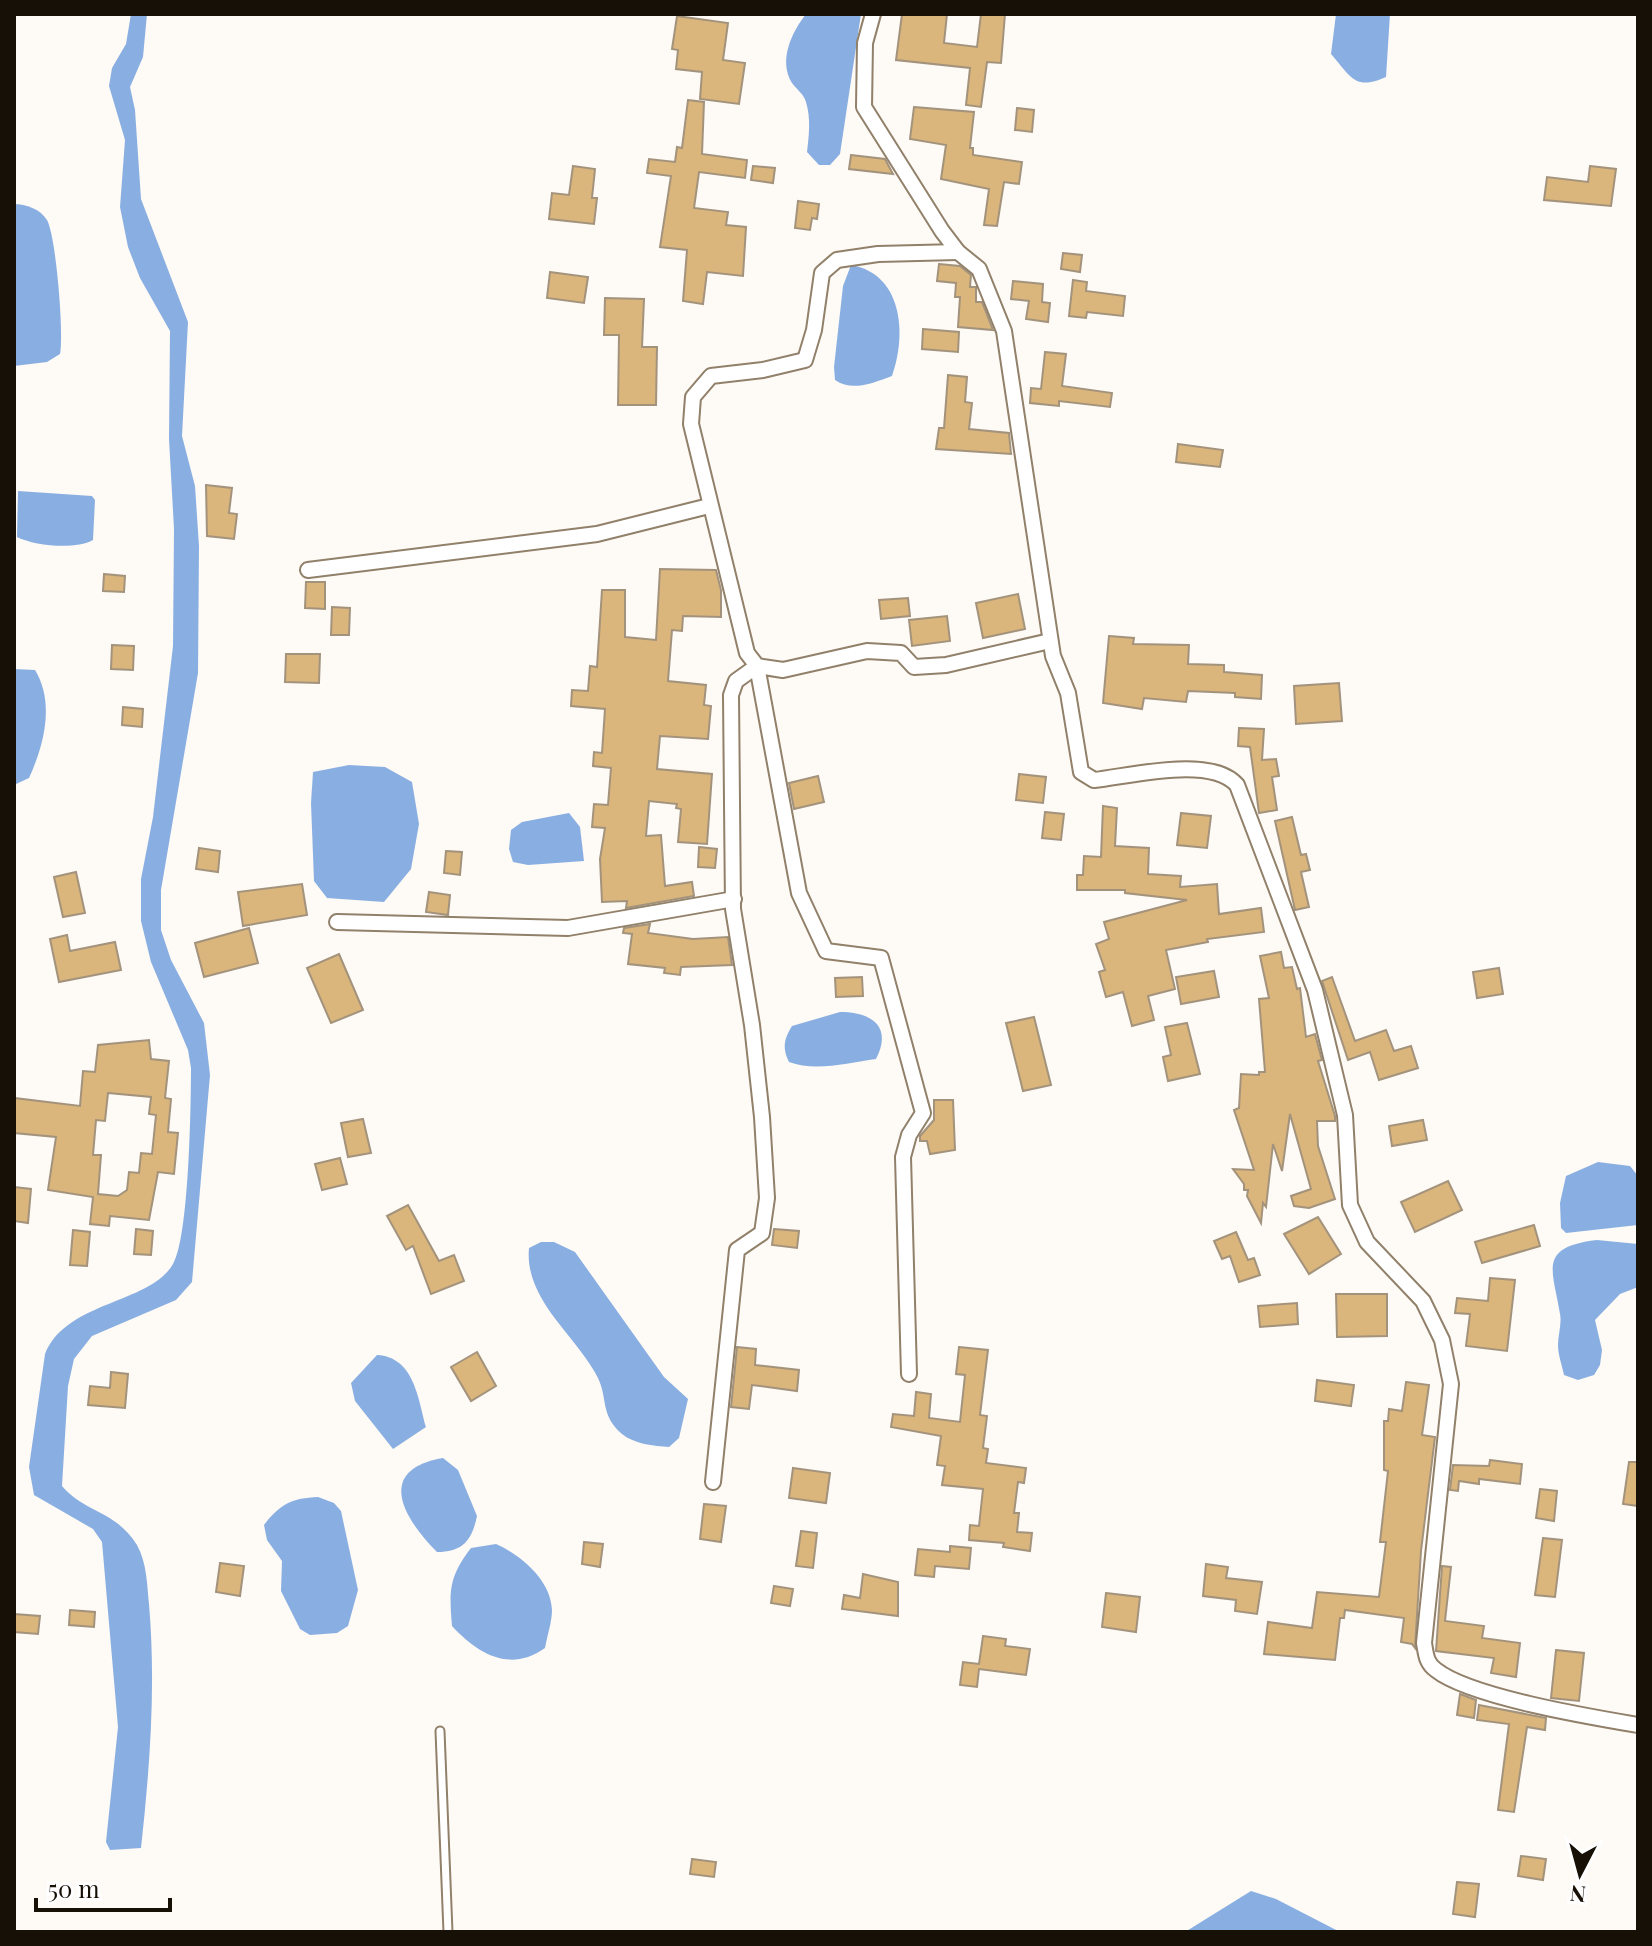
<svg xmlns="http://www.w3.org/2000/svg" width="1652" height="1946" viewBox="0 0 1652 1946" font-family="'Playfair Display',serif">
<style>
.water{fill:#89afe2}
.building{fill:#dab57c;stroke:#a3937c;stroke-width:2;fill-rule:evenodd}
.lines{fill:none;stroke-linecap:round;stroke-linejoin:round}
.lane-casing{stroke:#91806a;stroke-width:11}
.street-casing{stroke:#91806a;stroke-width:18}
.lane{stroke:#fff;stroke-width:7}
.street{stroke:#fff;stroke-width:14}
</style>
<rect width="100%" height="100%" fill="#fefaf5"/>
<!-- water -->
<g class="water">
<path d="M131,14h16l-4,43 -13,30 5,23 6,89 47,123 -6,114 13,50 4,60 -1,127 -37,217v40l10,30 33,63 6,52 -18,207 -16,18 -84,36 -18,23 -6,27 -6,100c23,27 53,24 75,59 10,18 10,40 12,59 7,82 1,162 -8,244l-31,2 -4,-8 12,-115 -16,-185 -9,-13 -59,-34 -5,-28 16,-113c21,-53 105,-50 128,-90 16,-27 18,-158 18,-196l-3,-18 -37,-88 -10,-41v-42l12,-62 20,-171 1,-117 -5,-90 1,-108 -30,-53 -12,-31 -8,-40 5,-67 -16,-54 3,-18 14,-24z"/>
<path d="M806,14h55l-21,140 -10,11h-11l-12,-13c2,-17 4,-33 -1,-50 -2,-8 -9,-12 -14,-19 -14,-23 0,-51 14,-69z"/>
<path d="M1336,14h54l-4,63c-31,14 -35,0 -55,-23z"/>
<path d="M14,204c12,0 26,5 33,16 9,16 17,114 13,134l-13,8 -33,4z"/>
<path d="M851,265c52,9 56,70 41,111 -19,7 -40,16 -57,4l-1,-13 9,-81z"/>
<path d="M18,491l74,5 3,4 -2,40c-18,10 -58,6 -76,-3z"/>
<path d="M14,669l21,1c20,33 9,75 -6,108l-15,7z"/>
<polygon points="349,765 385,767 412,782 419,824 411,869 384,902 327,898 314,881 311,803 313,772"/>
<polygon points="569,813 580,827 584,861 528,865 513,862 509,849 511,830 522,822"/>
<path d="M840,1012c31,0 53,14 36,47 -28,4 -61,13 -87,3 -7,-14 -5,-23 3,-36z"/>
<polygon points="1598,1162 1630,1166 1638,1176 1638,1225 1566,1233 1561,1228 1560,1203 1566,1176"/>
<path d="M1597,1240l41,4v43l-18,7 -25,26 7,30 -2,15 -6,10 -16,5 -14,-5c-2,-10 -6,-20 -6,-30 0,-10 4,-22 2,-31 -7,-44 -23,-67 37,-74z"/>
<path d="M541,1242h13l21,10 89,125 24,22 -9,39 -10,9c-15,-1 -35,-3 -47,-13 -22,-19 -14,-35 -24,-56 -21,-42 -74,-78 -69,-130z"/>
<path d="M377,1355c37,2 41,43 49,72l-33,22 -38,-48 -4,-18z"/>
<path d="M443,1458l15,12 19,46c-5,24 -14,36 -40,36 -33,-33 -63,-82 6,-94z"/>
<path d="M318,1497l16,6 7,8 17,79 -10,36 -11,7 -27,2 -10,-6 -19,-38 1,-30 -15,-21 -3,-15c16,-21 28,-27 54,-28z"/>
<path d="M496,1544c25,11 55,36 56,66 0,12 -5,26 -7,38 -35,25 -67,6 -93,-22 -3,-36 -3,-49 19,-78z"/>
<polygon points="1251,1891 1276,1899 1340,1932 1185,1932"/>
</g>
<!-- building -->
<g class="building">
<polygon points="902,14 947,14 944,43 977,47 981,14 1005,14 1001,63 987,62 981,107 966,105 970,68 896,60"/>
<polygon points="677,16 728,23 723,60 745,63 739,104 700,99 702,72 676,69 678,50 672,49"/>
<polygon points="688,100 704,102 702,154 747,160 745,178 699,172 694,208 728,212 726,225 746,227 743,276 707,272 703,304 683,301 687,250 660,247 671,176 647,173 649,159 675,162 677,147 682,148"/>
<polygon points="914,107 974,112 970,148 973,148 973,155 1022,162 1019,184 1004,182 997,226 984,225 989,189 941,179 946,145 910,139"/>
<polygon points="1017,108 1034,110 1032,132 1015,130"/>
<polygon points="851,155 885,159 893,174 849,169"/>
<polygon points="573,166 595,169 592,198 597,198 594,224 549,219 552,193 569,195"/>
<polygon points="753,166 775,168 773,183 751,180"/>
<polygon points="1590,166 1616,169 1611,206 1544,200 1547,177 1588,182"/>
<polygon points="798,201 819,204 817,219 812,218 810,230 795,228"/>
<polygon points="1063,253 1082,255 1080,272 1061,269"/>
<polygon points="939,264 960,266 971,275 970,287 976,287 976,302 982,302 993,330 958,327 960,297 955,297 956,283 937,281"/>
<polygon points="550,272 588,277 584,303 547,298"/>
<polygon points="1073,280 1087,282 1086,291 1125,296 1123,316 1087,312 1086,318 1069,316"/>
<polygon points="1013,281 1043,284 1042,302 1050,303 1048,322 1026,319 1029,301 1011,299"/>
<polygon points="605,298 644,299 642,347 657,347 656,405 618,405 619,335 604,335"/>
<polygon points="923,329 959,332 958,352 922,349"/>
<polygon points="1045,352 1066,354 1062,386 1112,393 1110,407 1059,401 1059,406 1030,403 1031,388 1041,389"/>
<polygon points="948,375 967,377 965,402 972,403 969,429 1009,433 1011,454 936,449 939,428 944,428"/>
<polygon points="1178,444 1223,450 1220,467 1176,462"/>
<polygon points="206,485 232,488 229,513 237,514 234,539 207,536"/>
<polygon points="660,569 716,570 721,590 721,617 683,616 682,631 672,630 668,681 706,685 704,705 711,706 708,739 660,736 657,769 712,774 707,844 678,842 681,809 676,808 677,804 649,801 646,836 661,835 665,886 692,882 694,896 626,908 627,901 602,902 600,859 605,828 592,827 594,804 608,805 611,768 593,766 594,752 602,753 605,709 571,706 572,690 588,691 590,666 597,667 602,590 625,590 625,637 656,640"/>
<polygon points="104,574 125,576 124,592 103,591"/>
<polygon points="306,582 325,582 325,609 305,608"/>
<polygon points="1018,594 1025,629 983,638 976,603"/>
<polygon points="908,598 910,616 881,619 879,600"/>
<polygon points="332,607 350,608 349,635 331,635"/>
<polygon points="947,616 950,641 912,646 909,620"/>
<polygon points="1109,636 1134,638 1133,644 1189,645 1188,664 1224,665 1224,672 1262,675 1261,699 1235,697 1235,693 1188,691 1186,702 1144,698 1142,709 1103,703"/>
<polygon points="112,645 134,646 133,670 111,669"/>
<polygon points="286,654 320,654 319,683 285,682"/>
<polygon points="1339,683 1342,721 1296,724 1294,686"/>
<polygon points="123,707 143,709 142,727 122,725"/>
<polygon points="1239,728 1264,729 1262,760 1276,759 1279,776 1272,777 1277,810 1259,813 1250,747 1238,746"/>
<polygon points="1019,774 1046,777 1043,803 1016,800"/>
<polygon points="818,776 824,802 794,809 789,783"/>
<polygon points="1103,806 1117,808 1115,846 1149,848 1148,874 1181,876 1180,887 1217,884 1219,914 1261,908 1264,932 1207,939 1208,942 1166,950 1175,989 1148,996 1154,1020 1132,1026 1123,992 1106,997 1099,972 1105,970 1096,944 1109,939 1104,922 1187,900 1125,893 1125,890 1077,890 1077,875 1083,875 1084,856 1101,857"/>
<polygon points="1045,812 1064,814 1061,840 1042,838"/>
<polygon points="1181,813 1211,816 1207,848 1177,845"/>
<polygon points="1292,817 1301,855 1306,854 1310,870 1301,872 1309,907 1295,910 1275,821"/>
<polygon points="699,847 717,849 715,868 698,867"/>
<polygon points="199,848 220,851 218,872 196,869"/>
<polygon points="446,851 462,852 460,875 444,873"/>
<polygon points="76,872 85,913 63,917 54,877"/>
<polygon points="302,884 307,915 243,926 238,892"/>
<polygon points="429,892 450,895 448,915 426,912"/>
<polygon points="650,924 648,933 693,939 728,937 732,965 681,967 680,975 664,973 665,968 628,964 632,934 623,933 624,928"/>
<polygon points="249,928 258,963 204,977 195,943"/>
<polygon points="67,935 70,951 115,942 121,970 59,982 50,939"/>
<polygon points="1281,952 1284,968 1292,967 1297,989 1300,988 1306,1037 1315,1034 1322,1060 1318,1061 1335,1116 1335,1121 1317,1121 1318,1146 1335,1199 1309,1208 1294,1206 1291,1196 1311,1189 1290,1114 1282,1171 1273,1144 1266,1207 1263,1203 1261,1223 1247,1196 1248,1190 1244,1190 1244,1184 1233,1169 1254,1170 1234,1110 1239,1108 1241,1074 1259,1075 1259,1072 1265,1072 1259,999 1269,998 1260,956"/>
<polygon points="339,954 363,1010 331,1023 307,968"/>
<polygon points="1499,968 1503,994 1477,998 1473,972"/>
<polygon points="1214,971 1219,997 1181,1004 1176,977"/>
<polygon points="862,977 863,996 836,997 835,978"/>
<polygon points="1332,977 1355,1041 1386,1030 1394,1051 1411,1046 1418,1068 1379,1080 1370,1052 1348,1060 1322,981"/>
<polygon points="1034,1017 1051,1085 1023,1091 1006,1023"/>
<polygon points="1187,1023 1200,1074 1168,1081 1163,1057 1171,1055 1165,1027"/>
<path d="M149,1040l2,19 18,2 -4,37 6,1 -3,33 10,1 -4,41 -16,-2 -9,48 -39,-4 -1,10 -19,-2 3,-27 -45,-7 8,-53 -42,-4v-35l66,8 3,-35 12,1 3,-27zM108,1093l43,4 -2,17 7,1 -4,39 -11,-1 -2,20 -10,-1 -2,18 -9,6 -20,-2 3,-39h-8l3,-35 9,1z"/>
<polygon points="934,1100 953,1100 955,1150 930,1154 927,1141 920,1141 920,1136 934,1120"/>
<polygon points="363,1119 371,1153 348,1157 341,1123"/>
<polygon points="1423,1120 1427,1140 1392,1146 1389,1126"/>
<polygon points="340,1158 347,1184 322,1190 315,1164"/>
<polygon points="1448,1181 1462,1210 1415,1232 1401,1202"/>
<polygon points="14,1187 31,1189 28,1223 14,1221"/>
<polygon points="408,1205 439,1261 454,1255 464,1281 431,1294 413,1246 406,1250 387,1216"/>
<polygon points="1318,1217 1341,1254 1309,1274 1284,1234"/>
<polygon points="1534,1225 1540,1246 1482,1263 1475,1242"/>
<polygon points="136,1229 153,1231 151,1255 134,1254"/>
<polygon points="774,1229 799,1231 797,1248 772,1245"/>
<polygon points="73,1230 90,1232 87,1266 70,1265"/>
<polygon points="1236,1232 1248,1260 1254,1258 1260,1275 1239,1282 1230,1256 1222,1259 1214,1241"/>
<polygon points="1490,1278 1515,1280 1507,1351 1466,1346 1470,1314 1455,1313 1457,1298 1488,1301"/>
<polygon points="1336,1294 1387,1294 1387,1336 1337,1337"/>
<polygon points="1297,1303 1298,1324 1260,1327 1258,1306"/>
<polygon points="737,1347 756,1349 755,1365 799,1370 797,1391 752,1385 749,1409 731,1407"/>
<polygon points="959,1347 988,1350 980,1415 987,1416 983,1448 988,1449 986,1463 1026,1468 1024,1483 1018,1482 1014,1513 1019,1513 1017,1532 1032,1533 1030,1551 1003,1547 1004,1543 969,1540 970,1525 979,1526 983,1489 942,1485 945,1466 937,1465 941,1436 891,1427 893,1414 914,1416 916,1392 931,1394 929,1418 960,1422 965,1375 956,1374"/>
<polygon points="477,1352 496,1386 471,1401 451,1367"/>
<polygon points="111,1372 128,1374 125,1408 88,1405 90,1386 110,1388"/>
<polygon points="1317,1380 1354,1385 1351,1406 1315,1401"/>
<polygon points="1406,1382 1429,1385 1422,1435 1435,1437 1421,1551 1415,1648 1412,1644 1401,1642 1404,1618 1345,1610 1344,1618 1340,1618 1335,1660 1264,1654 1268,1622 1312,1628 1317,1592 1379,1597 1386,1542 1380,1542 1388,1471 1384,1470 1384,1421 1388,1421 1389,1409 1402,1411"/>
<polygon points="1490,1460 1522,1464 1520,1484 1479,1479 1479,1484 1459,1481 1458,1491 1450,1490 1453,1465 1489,1466"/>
<polygon points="1629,1462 1638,1462 1638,1506 1623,1504"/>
<polygon points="793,1468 830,1473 826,1503 789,1498"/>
<polygon points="1540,1489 1557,1491 1554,1521 1536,1518"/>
<polygon points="704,1504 726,1506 721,1542 700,1539"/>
<polygon points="801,1531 817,1533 813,1568 796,1566"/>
<polygon points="1543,1538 1562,1540 1555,1597 1535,1595"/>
<polygon points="584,1542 603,1544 600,1567 582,1564"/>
<polygon points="950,1546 971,1548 969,1569 935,1566 934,1577 915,1575 918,1549 950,1552"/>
<polygon points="220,1563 244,1566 240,1596 216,1592"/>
<polygon points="1206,1564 1228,1567 1226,1578 1262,1582 1257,1614 1235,1611 1236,1600 1203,1596"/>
<polygon points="1442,1566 1451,1567 1445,1621 1484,1626 1482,1638 1520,1643 1516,1677 1491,1673 1494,1658 1436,1651"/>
<polygon points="863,1574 898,1582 898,1616 842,1609 844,1595 860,1598"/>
<polygon points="774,1586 793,1589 790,1606 771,1603"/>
<polygon points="1106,1593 1140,1597 1136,1632 1102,1627"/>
<polygon points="70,1610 95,1612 94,1627 69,1625"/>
<polygon points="14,1614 40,1616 38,1634 14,1632"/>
<polygon points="983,1636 1006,1639 1005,1646 1030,1649 1026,1675 979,1669 977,1687 960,1685 963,1662 979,1664"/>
<polygon points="1556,1650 1584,1653 1579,1701 1551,1698"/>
<polygon points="1460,1694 1476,1700 1474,1718 1457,1715"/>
<polygon points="1479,1705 1546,1718 1545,1730 1527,1727 1514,1812 1498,1810 1509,1724 1477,1720"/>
<polygon points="1521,1856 1546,1859 1543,1880 1518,1876"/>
<polygon points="692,1859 716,1862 714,1877 690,1874"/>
<polygon points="1457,1882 1479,1884 1475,1917 1453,1914"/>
</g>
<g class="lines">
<!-- lane casing -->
<g class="lane-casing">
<polyline id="lane" points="440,1731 448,1932"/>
</g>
<!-- street casing -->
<g class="street-casing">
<g id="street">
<path d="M873,14l-8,29 -1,64 78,124 16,21 21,17 25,62 49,325 15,37 13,79 13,8c37,-4 117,-25 143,5l78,205 30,125 5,90 17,37 56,59 19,39 9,44 -27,259c2,11 2,20 12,27 34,27 155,47 202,55"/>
<polyline points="958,252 878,254 837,260 822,273 814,330 805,360 763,370 711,376 693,397 691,424 747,653 757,666 783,670 867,651 901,653 914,667 946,665 1050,641"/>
<polyline points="308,570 597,534 709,506"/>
<polyline points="337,922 568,928 734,899"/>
<polyline points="713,1482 737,1250 762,1233 767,1198 762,1117 752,1025 733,909 731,695 736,681 757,666 799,893 826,951 881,958 923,1113 909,1135 903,1157 909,1374"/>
</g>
</g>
<!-- lane -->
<use href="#lane" class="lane"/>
<!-- street -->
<use href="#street" class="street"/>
</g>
<!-- border -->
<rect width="1652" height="1946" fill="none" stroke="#161007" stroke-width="32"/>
<!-- north arrow -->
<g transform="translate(1580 1874) rotate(186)" stroke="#ffffff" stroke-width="6" paint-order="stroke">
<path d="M0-6L14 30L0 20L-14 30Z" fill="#161007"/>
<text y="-12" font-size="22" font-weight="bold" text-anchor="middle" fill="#161007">N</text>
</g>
<!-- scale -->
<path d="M36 1898v12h134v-12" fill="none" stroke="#161007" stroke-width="4"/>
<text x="48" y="1898" font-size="24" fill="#161007" stroke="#ffffff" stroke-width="6" paint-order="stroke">50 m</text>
</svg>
